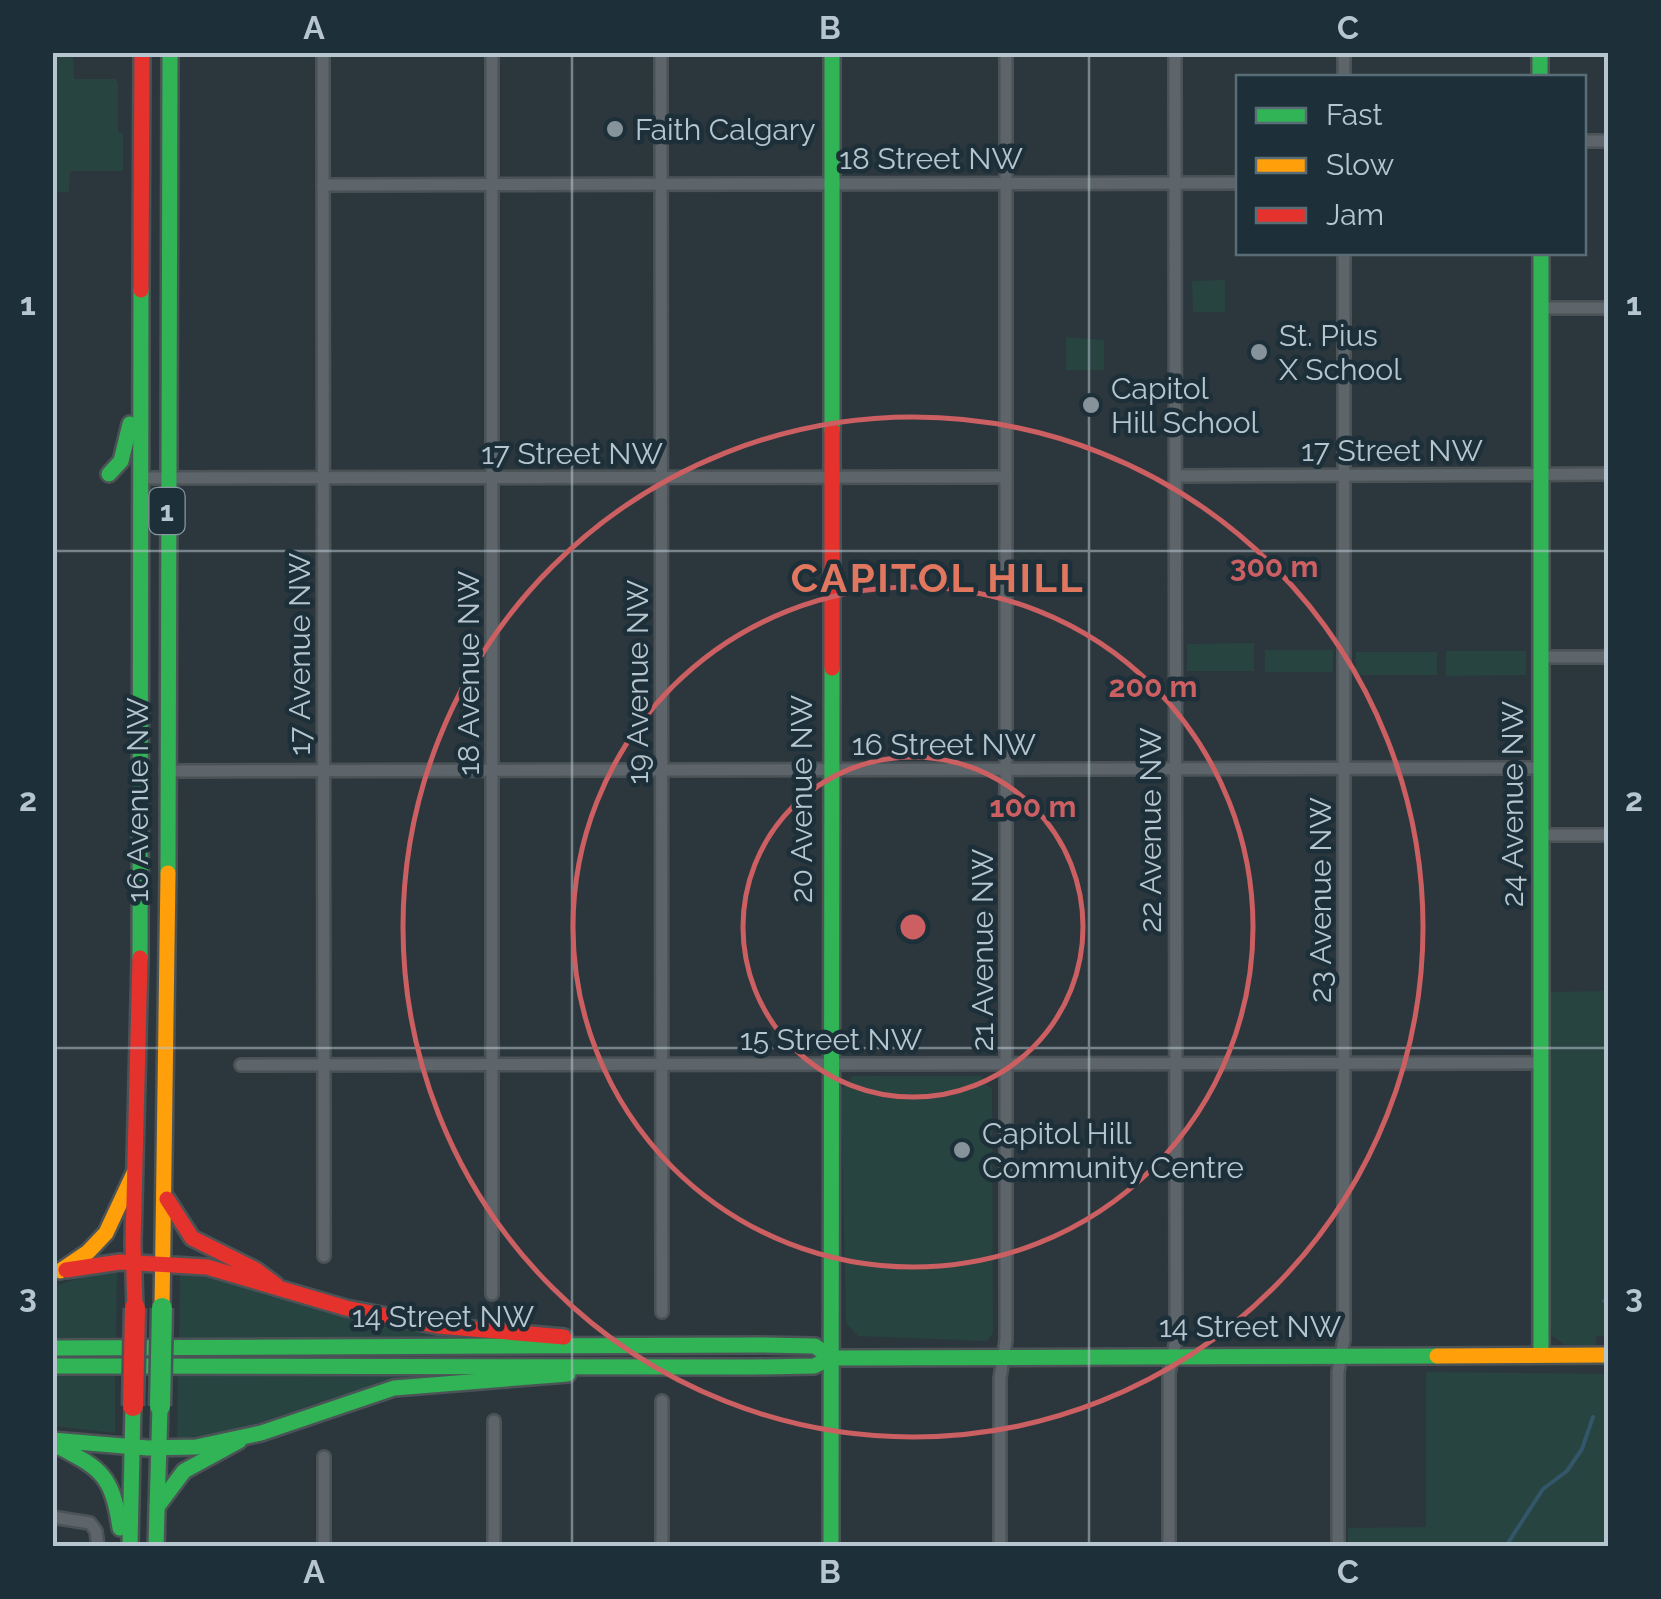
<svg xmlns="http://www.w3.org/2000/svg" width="1661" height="1599" viewBox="0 0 1661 1599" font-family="Raleway,sans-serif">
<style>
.green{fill:#274441}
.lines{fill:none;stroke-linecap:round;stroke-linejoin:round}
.stream{stroke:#335668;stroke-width:4}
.street-casing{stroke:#4b5357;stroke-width:16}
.fast-casing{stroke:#4b5357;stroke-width:20}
.slow-casing{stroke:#4b5357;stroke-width:20}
.jam-casing{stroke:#4b5357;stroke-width:20}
.street{stroke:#5d656a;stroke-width:11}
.fast{stroke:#30b455;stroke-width:15}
.slow{stroke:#ff9f0a;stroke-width:15}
.jam{stroke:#e5322d;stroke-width:15}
.fast-bridge-casing{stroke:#495359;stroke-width:25;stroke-linecap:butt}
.jam-bridge-casing{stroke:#495359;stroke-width:25;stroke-linecap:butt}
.fast-bridge{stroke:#30b455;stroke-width:20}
.jam-bridge{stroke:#e5322d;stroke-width:20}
.grid{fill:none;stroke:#b6c5ce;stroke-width:2.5;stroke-opacity:0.55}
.ring{fill:none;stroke:#cb5f62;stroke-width:5}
.poi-dot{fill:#86939b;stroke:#1d303a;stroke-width:4}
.labels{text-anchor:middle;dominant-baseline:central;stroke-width:9;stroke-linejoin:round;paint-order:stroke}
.shield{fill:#1d303a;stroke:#8898a2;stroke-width:2.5}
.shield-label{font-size:28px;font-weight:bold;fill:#b6c5ce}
.poi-label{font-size:30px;fill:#b6c5ce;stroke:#1d303a;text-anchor:start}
.street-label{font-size:30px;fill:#b6c5ce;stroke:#1d303a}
.district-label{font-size:40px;font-weight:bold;letter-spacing:2.5px;fill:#e1775e;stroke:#1d303a}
.centre{fill:#cb5f62;stroke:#1d303a;stroke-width:5}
.ring-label{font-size:30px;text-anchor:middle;font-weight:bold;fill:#cb5f62;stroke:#1d303a;stroke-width:9;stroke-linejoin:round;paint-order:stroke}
.neatline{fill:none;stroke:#b6c5ce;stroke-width:4}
.grid-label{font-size:32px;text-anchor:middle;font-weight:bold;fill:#b6c5ce}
</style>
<rect width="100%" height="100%" fill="#2c373d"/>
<!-- green -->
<g class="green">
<polygon points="53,52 73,53 74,79 116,79 118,84 118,132 123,133 123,171 70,171 69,192 53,192"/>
<polygon points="1225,280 1225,312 1193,312 1192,281"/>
<polygon points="1066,337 1104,340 1104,370 1066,370"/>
<polygon points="1254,643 1254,671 1187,671 1187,644"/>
<rect x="1265" y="650" width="68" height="22"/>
<polygon points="1446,651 1526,651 1526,675 1446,676"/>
<rect x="1356" y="652" width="81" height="23"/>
<polygon points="1608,991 1608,1336 1596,1336 1596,1345 1565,1345 1547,1332 1549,992"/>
<polygon points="853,1076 981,1076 984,1084 992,1088 993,1333 987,1341 858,1336 846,1323 841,1090"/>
<polygon points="117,1272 116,1339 53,1340 53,1287 86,1276"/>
<polygon points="180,1274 211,1277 271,1295 455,1331 455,1337 179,1339"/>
<polygon points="1426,1372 1608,1374 1608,1546 1348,1546 1348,1528 1426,1527"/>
<polygon points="53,1373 115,1374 115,1433 53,1426"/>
<path d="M178,1374h234v5c-21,5 -41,8 -62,14 -64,17 -103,42 -173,45z"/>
</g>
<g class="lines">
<!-- stream -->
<g class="stream">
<polyline points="1604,1301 1608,1298"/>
<polyline points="1506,1546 1543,1489 1567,1471 1582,1449 1593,1417"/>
</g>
<!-- street casing -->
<g class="street-casing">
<g id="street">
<polyline points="323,52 324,1256"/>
<polyline points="492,52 492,1294"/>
<polyline points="661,52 662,1312"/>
<polyline points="1344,52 1344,78"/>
<polyline points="1584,141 1608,141"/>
<polyline points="323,185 1238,183"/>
<polyline points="1541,308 1608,308"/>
<polyline points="1176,476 1608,474"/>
<polyline points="140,478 1006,477"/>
<polyline points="1543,657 1608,657"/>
<polyline points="166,771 1542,768"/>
<polyline points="1542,835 1608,835"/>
<polyline points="241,1065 1541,1063"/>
<polyline points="662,1401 662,1546"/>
<polyline points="494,1421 494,1546"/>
<polyline points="324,1457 324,1546"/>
<polyline points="52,1517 90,1523 96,1531 98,1546"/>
<polyline points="1000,1546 1000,1378 1006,1340 1006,52"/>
<polyline points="1169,1546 1169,1373 1176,1340 1175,52"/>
<polyline points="1338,1546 1338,1372 1344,1339 1344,252"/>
</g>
</g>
<!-- fast casing -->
<g class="fast-casing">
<g id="fast">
<polyline points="1540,52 1540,78"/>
<polyline points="1541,252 1541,1355"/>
<polyline points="832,430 832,52"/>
<polyline points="109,474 121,461 130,424"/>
<polyline points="168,873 170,52"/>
<polyline points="140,958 141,290"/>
<polyline points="52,1348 763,1345 815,1346 831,1358"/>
<polyline points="52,1366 755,1367 814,1366 831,1358 1437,1356"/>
<polyline points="52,1440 148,1448 196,1447 261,1433 394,1388 568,1374"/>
<path d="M52,1443c47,25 60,29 68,85"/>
<polyline points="157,1507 184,1471 239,1441"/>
<polyline points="130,1546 133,1406"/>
<polyline points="156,1546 160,1406"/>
<polyline points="831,1546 832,668"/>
</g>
</g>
<!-- slow casing -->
<g class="slow-casing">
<g id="slow">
<polyline points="60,1271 88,1252 106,1233 134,1173"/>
<polyline points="162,1308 168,873"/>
<polyline points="1437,1356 1608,1355"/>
</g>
</g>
<!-- jam casing -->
<g class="jam-casing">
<g id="jam">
<polyline points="141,290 142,52"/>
<polyline points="832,668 832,430"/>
<polyline points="167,1199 192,1238 256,1270 276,1285"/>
<polyline points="66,1270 120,1262 207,1267 346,1308 438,1326 564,1337"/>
<polyline points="135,1308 133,1243 140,958"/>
</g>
</g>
<!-- street -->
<use href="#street" class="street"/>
<!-- fast -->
<use href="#fast" class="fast"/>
<!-- slow -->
<use href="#slow" class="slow"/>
<!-- jam -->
<use href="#jam" class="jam"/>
<!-- fast-bridge casing -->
<g class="fast-bridge-casing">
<polyline id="fast-bridge" points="160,1406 162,1308"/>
</g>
<!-- jam-bridge casing -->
<g class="jam-bridge-casing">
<polyline id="jam-bridge" points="133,1406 135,1308"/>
</g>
<!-- fast-bridge -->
<use href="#fast-bridge" class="fast-bridge"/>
<!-- jam-bridge -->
<use href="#jam-bridge" class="jam-bridge"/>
</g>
<!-- grid -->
<path class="grid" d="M572,52v1494M1089,52v1494M52,551h1556M52,1048h1556"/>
<!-- distance rings -->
<g class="ring">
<circle cx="913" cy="927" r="170"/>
<circle cx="913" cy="927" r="340"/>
<circle cx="913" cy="927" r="510"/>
</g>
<!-- markers -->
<g class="poi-dot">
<circle cx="615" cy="129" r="10"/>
<circle cx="1259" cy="352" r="10"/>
<circle cx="1091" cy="405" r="10"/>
<circle cx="962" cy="1150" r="10"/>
</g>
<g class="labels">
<!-- shield labels -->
<rect class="shield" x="149.5" y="488" width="35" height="46" rx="8"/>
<g class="shield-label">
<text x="167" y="511">1</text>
</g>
<!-- poi labels -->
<g class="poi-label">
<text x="635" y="129">Faith Calgary</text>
<text x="1279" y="335">St. Pius<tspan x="1279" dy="34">X School</tspan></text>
<text x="1111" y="388">Capitol<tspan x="1111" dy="34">Hill School</tspan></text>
<text x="982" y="1133">Capitol Hill<tspan x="982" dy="34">Community Centre</tspan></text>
</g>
<!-- street labels -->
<g class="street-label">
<text x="931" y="158">18 Street NW</text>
<text x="1392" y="450">17 Street NW</text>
<text x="572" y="453">17 Street NW</text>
<text transform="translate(299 654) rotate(-90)">17 Avenue NW</text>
<text transform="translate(468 673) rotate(-90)">18 Avenue NW</text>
<text transform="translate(637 682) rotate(-90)">19 Avenue NW</text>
<text x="944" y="744">16 Street NW</text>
<text transform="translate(801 799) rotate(-90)">20 Avenue NW</text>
<text transform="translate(137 800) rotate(-90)">16 Avenue NW</text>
<text transform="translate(1512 804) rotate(-90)">24 Avenue NW</text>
<text transform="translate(1150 830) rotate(-90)">22 Avenue NW</text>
<text transform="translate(1320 900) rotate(-90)">23 Avenue NW</text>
<text transform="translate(982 950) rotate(-90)">21 Avenue NW</text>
<text x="831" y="1039">15 Street NW</text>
<text x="443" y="1316">14 Street NW</text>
<text x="1250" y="1326">14 Street NW</text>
</g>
<!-- district labels -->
<g class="district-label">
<text x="938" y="577">CAPITOL HILL</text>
</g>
</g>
<circle cx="913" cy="927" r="15" class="centre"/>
<g class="ring-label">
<text x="1274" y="577">300 m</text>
<text x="1153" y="697">200 m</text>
<text x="1033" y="817">100 m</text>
</g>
<!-- border -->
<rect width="1661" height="1599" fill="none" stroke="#1d303a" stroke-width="110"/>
<!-- legend -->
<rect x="1236" y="75" width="350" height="180" fill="#1d303a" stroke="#5a6c75" stroke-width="2.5"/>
<rect x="1256" y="108" width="50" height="15" fill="#30b455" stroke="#5a6c75" stroke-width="2.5"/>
<text x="1326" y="125" font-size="30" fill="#b6c5ce">Fast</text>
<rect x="1256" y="158" width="50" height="15" fill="#ff9f0a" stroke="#5a6c75" stroke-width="2.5"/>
<text x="1326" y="175" font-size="30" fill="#b6c5ce">Slow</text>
<rect x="1256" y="208" width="50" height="15" fill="#e5322d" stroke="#5a6c75" stroke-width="2.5"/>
<text x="1326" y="225" font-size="30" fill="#b6c5ce">Jam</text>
<rect x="55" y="55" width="1551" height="1489" class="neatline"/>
<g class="grid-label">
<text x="314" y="39">A</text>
<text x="830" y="39">B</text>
<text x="1348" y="39">C</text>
<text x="28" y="315">1</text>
<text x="1634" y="315">1</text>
<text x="28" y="811">2</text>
<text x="1634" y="811">2</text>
<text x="28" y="1307">3</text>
<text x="1634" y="1307">3</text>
<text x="314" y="1583">A</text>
<text x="830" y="1583">B</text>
<text x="1348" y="1583">C</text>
</g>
</svg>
